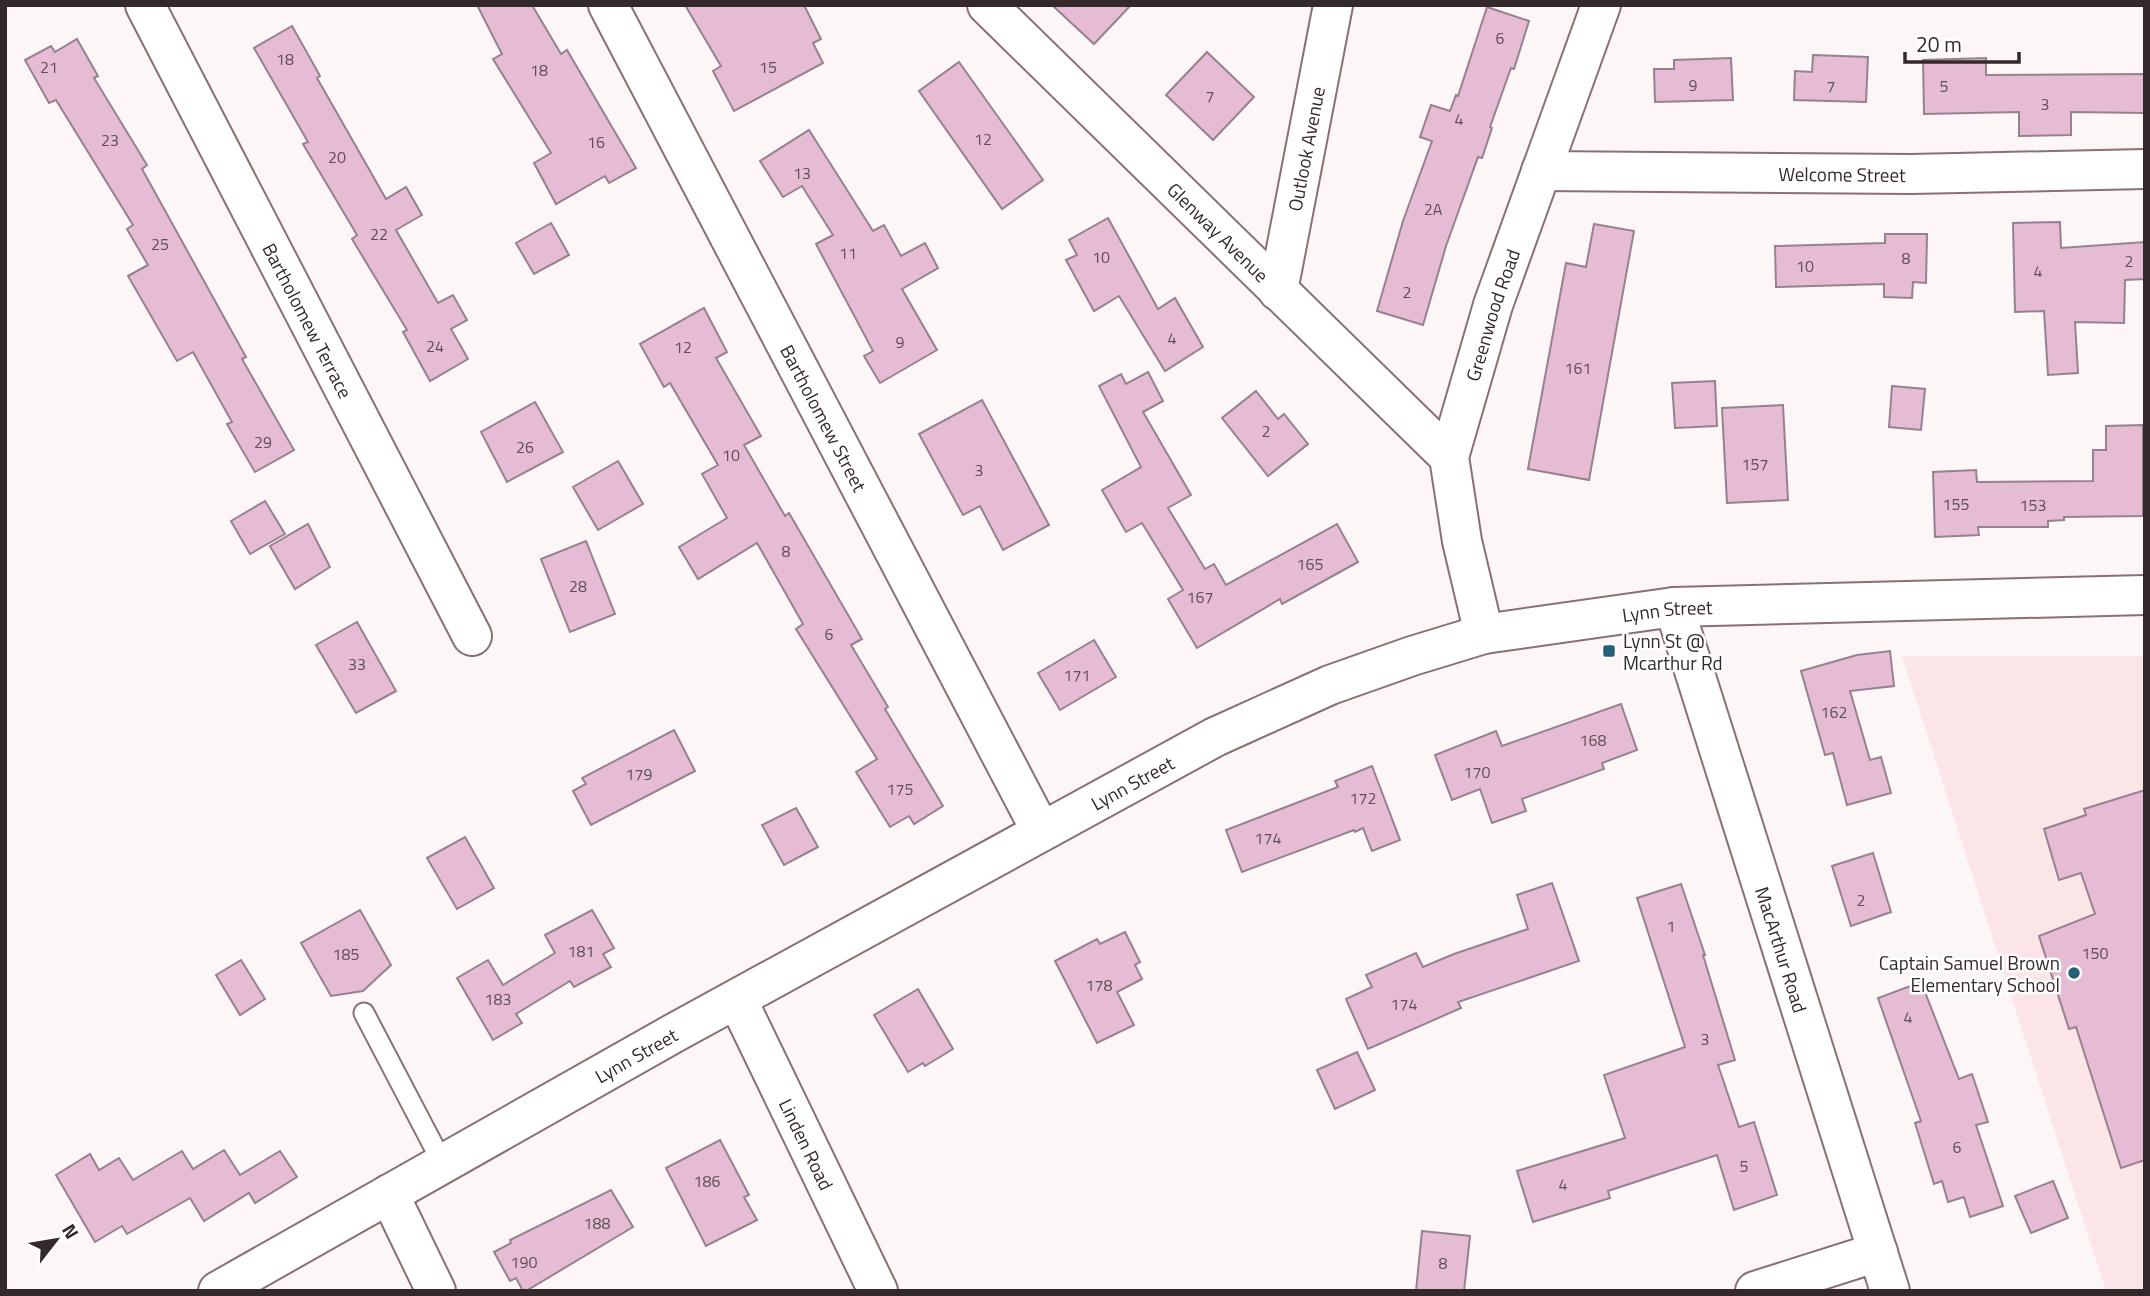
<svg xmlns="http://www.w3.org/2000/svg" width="2150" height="1296" viewBox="0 0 2150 1296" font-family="'Titillium Web',sans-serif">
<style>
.built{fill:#fce5e7}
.building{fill:#e6bcd5;stroke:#97818e;stroke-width:2}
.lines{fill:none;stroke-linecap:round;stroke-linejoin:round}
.lane-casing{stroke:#8a7073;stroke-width:23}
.street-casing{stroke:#8a7073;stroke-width:42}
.secondary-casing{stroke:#8a7073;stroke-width:42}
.lane{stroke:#fff;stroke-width:19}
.street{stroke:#fff;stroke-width:38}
.secondary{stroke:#fff;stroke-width:38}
.poi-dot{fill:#256078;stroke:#fff;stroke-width:2.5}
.labels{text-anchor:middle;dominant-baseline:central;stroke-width:5;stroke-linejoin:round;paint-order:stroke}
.number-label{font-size:16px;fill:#604e55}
.street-label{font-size:19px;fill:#34292a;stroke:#fff}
.poi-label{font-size:19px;fill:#34292a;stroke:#fff;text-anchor:start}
</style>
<rect width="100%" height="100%" fill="#fcf6f7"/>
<!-- built -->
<polygon class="built" points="1902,656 2145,656 2145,1291 2106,1291"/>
<!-- building -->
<g class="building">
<polygon points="477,5 532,5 561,54 567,50 636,168 609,183 605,176 556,204 534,163 551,153 493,59 502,54"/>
<polygon points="685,5 804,5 821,39 813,43 823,63 734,111 713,71 721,66"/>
<polygon points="1052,5 1131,5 1094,44"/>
<polygon points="1487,7 1529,21 1514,69 1511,68 1490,127 1492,128 1482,158 1478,157 1446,246 1423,325 1377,311 1403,221 1432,141 1420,137 1431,105 1450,111 1456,95 1458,96"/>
<polygon points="292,26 320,76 317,78 386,199 406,187 422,215 396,230 438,303 453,295 467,320 451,329 468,359 430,381 403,332 407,330 352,239 357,235 303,144 308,142 254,48"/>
<polygon points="77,39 98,76 94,78 147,165 142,169 246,357 242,359 294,450 255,472 227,424 232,422 193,352 177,361 128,276 148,265 127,229 133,225 56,100 49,103 25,60 51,46 55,52"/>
<polygon points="1207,52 1254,97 1213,140 1166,95"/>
<polygon points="1813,55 1868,57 1866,102 1794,100 1795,71 1812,72"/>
<polygon points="1731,58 1733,100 1655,102 1654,69 1674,69 1674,60"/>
<polygon points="1986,58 1986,75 2145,74 2145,113 2071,112 2071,135 2019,136 2019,112 1924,114 1923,60"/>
<polygon points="959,62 1043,180 1002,209 919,91"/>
<polygon points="809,130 873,231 884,225 901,256 925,243 938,268 902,289 937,350 880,383 864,356 873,351 816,244 833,235 802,186 783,197 760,161"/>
<polygon points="1108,218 1158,309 1175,298 1203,347 1165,371 1119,296 1094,311 1066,260 1077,255 1069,240"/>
<polygon points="2060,222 2061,248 2145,242 2145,279 2125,280 2124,323 2075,322 2078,373 2048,375 2044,311 2015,312 2013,223"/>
<polygon points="551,223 569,255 534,274 516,243"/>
<polygon points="1594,224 1634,231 1589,480 1528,469 1566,263 1586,267"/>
<polygon points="1885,234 1927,234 1926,283 1913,282 1912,298 1884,297 1884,284 1776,287 1775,246 1885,243"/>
<polygon points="704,308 727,352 716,358 761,436 744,445 785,516 789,513 862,639 851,645 888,707 885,709 943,806 914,824 909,816 890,827 856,772 877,759 796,629 803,624 757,543 698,579 679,547 727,518 702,474 718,465 670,383 664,387 640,344"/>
<polygon points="1148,372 1163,401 1143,412 1191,495 1168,508 1205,569 1214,564 1226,585 1337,524 1358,562 1282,604 1280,599 1197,648 1168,599 1183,590 1142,523 1126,532 1102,490 1141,467 1099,386 1121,374 1126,384"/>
<polygon points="1715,381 1717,426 1675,428 1672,383"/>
<polygon points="1892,386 1925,389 1921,430 1889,427"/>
<polygon points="1256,391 1278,419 1284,414 1308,444 1268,476 1222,418"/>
<polygon points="982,400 1049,525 1003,550 980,506 963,515 919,434"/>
<polygon points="535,402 563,452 507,482 481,432"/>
<polygon points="1783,405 1788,500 1727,503 1722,408"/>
<polygon points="2143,425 2143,516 2064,517 2064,520 2048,521 2048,527 1978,527 1979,535 1935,537 1933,472 1976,470 1977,482 2093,481 2093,450 2106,450 2106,426"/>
<polygon points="618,461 643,504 598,530 573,487"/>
<polygon points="265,501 285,534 250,554 231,521"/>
<polygon points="308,524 330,567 295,589 270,546"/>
<polygon points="586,541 615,614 570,632 541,559"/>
<polygon points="357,622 396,691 356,713 316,645"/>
<polygon points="1094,640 1116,677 1060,710 1038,673"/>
<polygon points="1890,651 1894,686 1850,691 1870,760 1881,757 1891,793 1847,805 1833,753 1825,755 1801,671 1857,655"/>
<polygon points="1621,704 1637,750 1602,763 1604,769 1522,799 1526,811 1492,823 1480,789 1452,800 1435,755 1496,731 1502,746"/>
<polygon points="674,730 695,771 591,825 573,791 586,784 582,778"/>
<polygon points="1372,766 1400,840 1372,851 1363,828 1355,832 1354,830 1242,872 1226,830 1338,787 1335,781"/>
<polygon points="2145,790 2145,1160 2121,1168 2076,1027 2069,1029 2039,936 2095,914 2081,873 2059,880 2044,829 2086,815 2084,809"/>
<polygon points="796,808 818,847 784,865 762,825"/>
<polygon points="465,837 494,888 457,909 427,858"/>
<polygon points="1873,853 1891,912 1851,926 1832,866"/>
<polygon points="1552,883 1579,961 1458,1002 1461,1008 1368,1049 1346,999 1372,987 1366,975 1416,953 1423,967 1454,954 1528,929 1517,895"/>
<polygon points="1681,884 1705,955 1703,955 1735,1060 1718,1065 1739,1127 1754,1122 1777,1195 1734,1210 1717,1155 1608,1191 1610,1198 1533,1222 1517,1171 1625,1138 1604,1075 1685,1047 1637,898"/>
<polygon points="360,910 391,965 363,991 331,996 301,943"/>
<polygon points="592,910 614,948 603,954 611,967 574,987 570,981 516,1014 522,1023 493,1040 457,978 488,960 503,985 555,953 545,935"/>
<polygon points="1125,932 1140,962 1135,965 1142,979 1117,992 1134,1025 1097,1043 1055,961 1097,939 1100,944"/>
<polygon points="241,960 265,999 240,1015 216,975"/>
<polygon points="1921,982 1959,1079 1972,1074 1988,1122 1976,1125 2003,1206 1970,1217 1964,1197 1948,1202 1942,1181 1934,1184 1915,1123 1921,1121 1878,998"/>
<polygon points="918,989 953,1049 925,1066 923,1063 908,1072 874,1015"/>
<polygon points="1357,1052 1375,1090 1335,1109 1317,1070"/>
<polygon points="720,1140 749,1195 744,1197 757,1220 706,1246 666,1168"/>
<polygon points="224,1150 240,1175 280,1151 297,1177 255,1203 249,1193 204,1221 190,1198 127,1234 122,1226 95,1242 56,1175 90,1154 99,1170 119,1158 133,1180 182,1151 193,1169"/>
<polygon points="2053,1181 2068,1218 2031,1233 2015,1196"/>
<polygon points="611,1190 633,1227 526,1291 523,1291 516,1278 510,1281 494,1252 511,1243 510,1240"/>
<polygon points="1422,1231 1470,1236 1464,1291 1416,1291"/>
</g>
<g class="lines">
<!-- lane casing -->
<g class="lane-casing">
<polyline id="lane" points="364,1013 443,1164"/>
</g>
<!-- street casing -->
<g class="street-casing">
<g id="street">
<path id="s1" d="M145,5l327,631"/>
<path id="s2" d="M987,5l462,452"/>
<path id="s3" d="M1541,171l370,3 234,-5"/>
<path id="s4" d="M1278,291l55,-286"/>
<path id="s5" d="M1674,607l216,684"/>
<path id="s6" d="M1484,634l-22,-93 -13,-84 44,-152 108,-300"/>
<path id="s7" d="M737,999l141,292"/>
<polyline points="389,1194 436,1291"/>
<polyline points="1755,1291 1878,1252"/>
</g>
</g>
<!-- secondary casing -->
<g class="secondary-casing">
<g id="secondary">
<path id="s8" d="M608,5l433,826"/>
<path id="s9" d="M218,1291l456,-258 541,-296 115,-52 82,-29 72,-22 190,-27 471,-12"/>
</g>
</g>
<!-- lane -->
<use href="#lane" class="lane"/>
<!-- street -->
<use href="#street" class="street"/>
<!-- secondary -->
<use href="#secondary" class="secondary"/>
</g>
<!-- markers -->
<g class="poi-dot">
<rect x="1602" y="644" width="14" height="14" rx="3.5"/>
<circle cx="2074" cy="973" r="7"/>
</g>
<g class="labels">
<!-- number labels -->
<g class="number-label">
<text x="1500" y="38">6</text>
<text x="285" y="59">18</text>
<text x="49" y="67">21</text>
<text x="768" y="67">15</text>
<text x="539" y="70">18</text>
<text x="1693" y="85">9</text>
<text x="1831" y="86">7</text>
<text x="1944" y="86">5</text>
<text x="1210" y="96">7</text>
<text x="2045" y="104">3</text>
<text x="1459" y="119">4</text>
<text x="983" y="139">12</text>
<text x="110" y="140">23</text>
<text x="596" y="142">16</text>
<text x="337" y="157">20</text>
<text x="802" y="173">13</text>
<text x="1433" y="209">2A</text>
<text x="379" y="234">22</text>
<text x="160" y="244">25</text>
<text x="848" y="253">11</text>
<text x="1101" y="257">10</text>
<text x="1906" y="258">8</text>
<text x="2129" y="261">2</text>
<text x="1805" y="266">10</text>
<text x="2038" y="271">4</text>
<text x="1407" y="292">2</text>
<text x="1172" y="338">4</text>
<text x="900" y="342">9</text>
<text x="435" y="346">24</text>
<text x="683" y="347">12</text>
<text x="1578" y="368">161</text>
<text x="1266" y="431">2</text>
<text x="263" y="442">29</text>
<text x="525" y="447">26</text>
<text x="731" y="455">10</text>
<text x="1755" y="464">157</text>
<text x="979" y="470">3</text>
<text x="1956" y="504">155</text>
<text x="2033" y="505">153</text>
<text x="786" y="551">8</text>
<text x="1310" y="564">165</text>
<text x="578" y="586">28</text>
<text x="1200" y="597">167</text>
<text x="829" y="634">6</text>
<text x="357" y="664">33</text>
<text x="1077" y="675">171</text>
<text x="1834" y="712">162</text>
<text x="1593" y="740">168</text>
<text x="1477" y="772">170</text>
<text x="639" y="774">179</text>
<text x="900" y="789">175</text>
<text x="1363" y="798">172</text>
<text x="1268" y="838">174</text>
<text x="1861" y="900">2</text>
<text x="1671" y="926">1</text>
<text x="581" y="951">181</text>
<text x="2095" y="953">150</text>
<text x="346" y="954">185</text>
<text x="1099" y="985">178</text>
<text x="498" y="999">183</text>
<text x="1404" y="1004">174</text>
<text x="1908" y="1017">4</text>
<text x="1705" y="1039">3</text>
<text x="1957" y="1147">6</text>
<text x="1744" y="1166">5</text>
<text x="707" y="1181">186</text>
<text x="1563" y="1184">4</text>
<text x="597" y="1223">188</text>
<text x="524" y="1262">190</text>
<text x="1443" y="1263">8</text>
</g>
<!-- street labels -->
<g class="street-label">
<text stroke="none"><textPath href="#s4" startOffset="145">Outlook Avenue</textPath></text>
<text stroke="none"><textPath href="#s3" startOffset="301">Welcome Street</textPath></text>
<text stroke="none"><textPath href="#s2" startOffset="324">Glenway Avenue</textPath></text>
<text stroke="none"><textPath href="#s6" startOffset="329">Greenwood Road</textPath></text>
<text stroke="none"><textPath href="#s1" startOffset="355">Bartholomew Terrace</textPath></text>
<text stroke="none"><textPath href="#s8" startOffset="466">Bartholomew Street</textPath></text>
<text stroke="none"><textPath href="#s9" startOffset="1614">Lynn Street</textPath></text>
<text stroke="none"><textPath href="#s9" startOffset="1046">Lynn Street</textPath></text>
<text stroke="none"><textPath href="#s5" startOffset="359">MacArthur Road</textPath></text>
<text stroke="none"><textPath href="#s9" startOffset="480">Lynn Street</textPath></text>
<text stroke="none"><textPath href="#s7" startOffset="161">Linden Road</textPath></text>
</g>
<!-- poi labels -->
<g class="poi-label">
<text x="1623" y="640">Lynn St @<tspan x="1623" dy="22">Mcarthur Rd</tspan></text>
<text x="2060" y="962" text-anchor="end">Captain Samuel Brown<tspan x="2060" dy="22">Elementary School</tspan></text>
</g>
</g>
<!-- border -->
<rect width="2150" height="1296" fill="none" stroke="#34292a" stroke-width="14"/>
<!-- north arrow -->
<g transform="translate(56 1240) rotate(59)" stroke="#ffffff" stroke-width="5" paint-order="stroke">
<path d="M0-5L12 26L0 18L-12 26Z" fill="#34292a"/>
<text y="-10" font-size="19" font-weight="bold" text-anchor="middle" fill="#34292a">N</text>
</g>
<!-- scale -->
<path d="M1905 52v10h114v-10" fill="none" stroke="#34292a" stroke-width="3.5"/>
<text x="1916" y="52" font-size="21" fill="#34292a" stroke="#ffffff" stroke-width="5" paint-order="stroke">20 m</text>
</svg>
